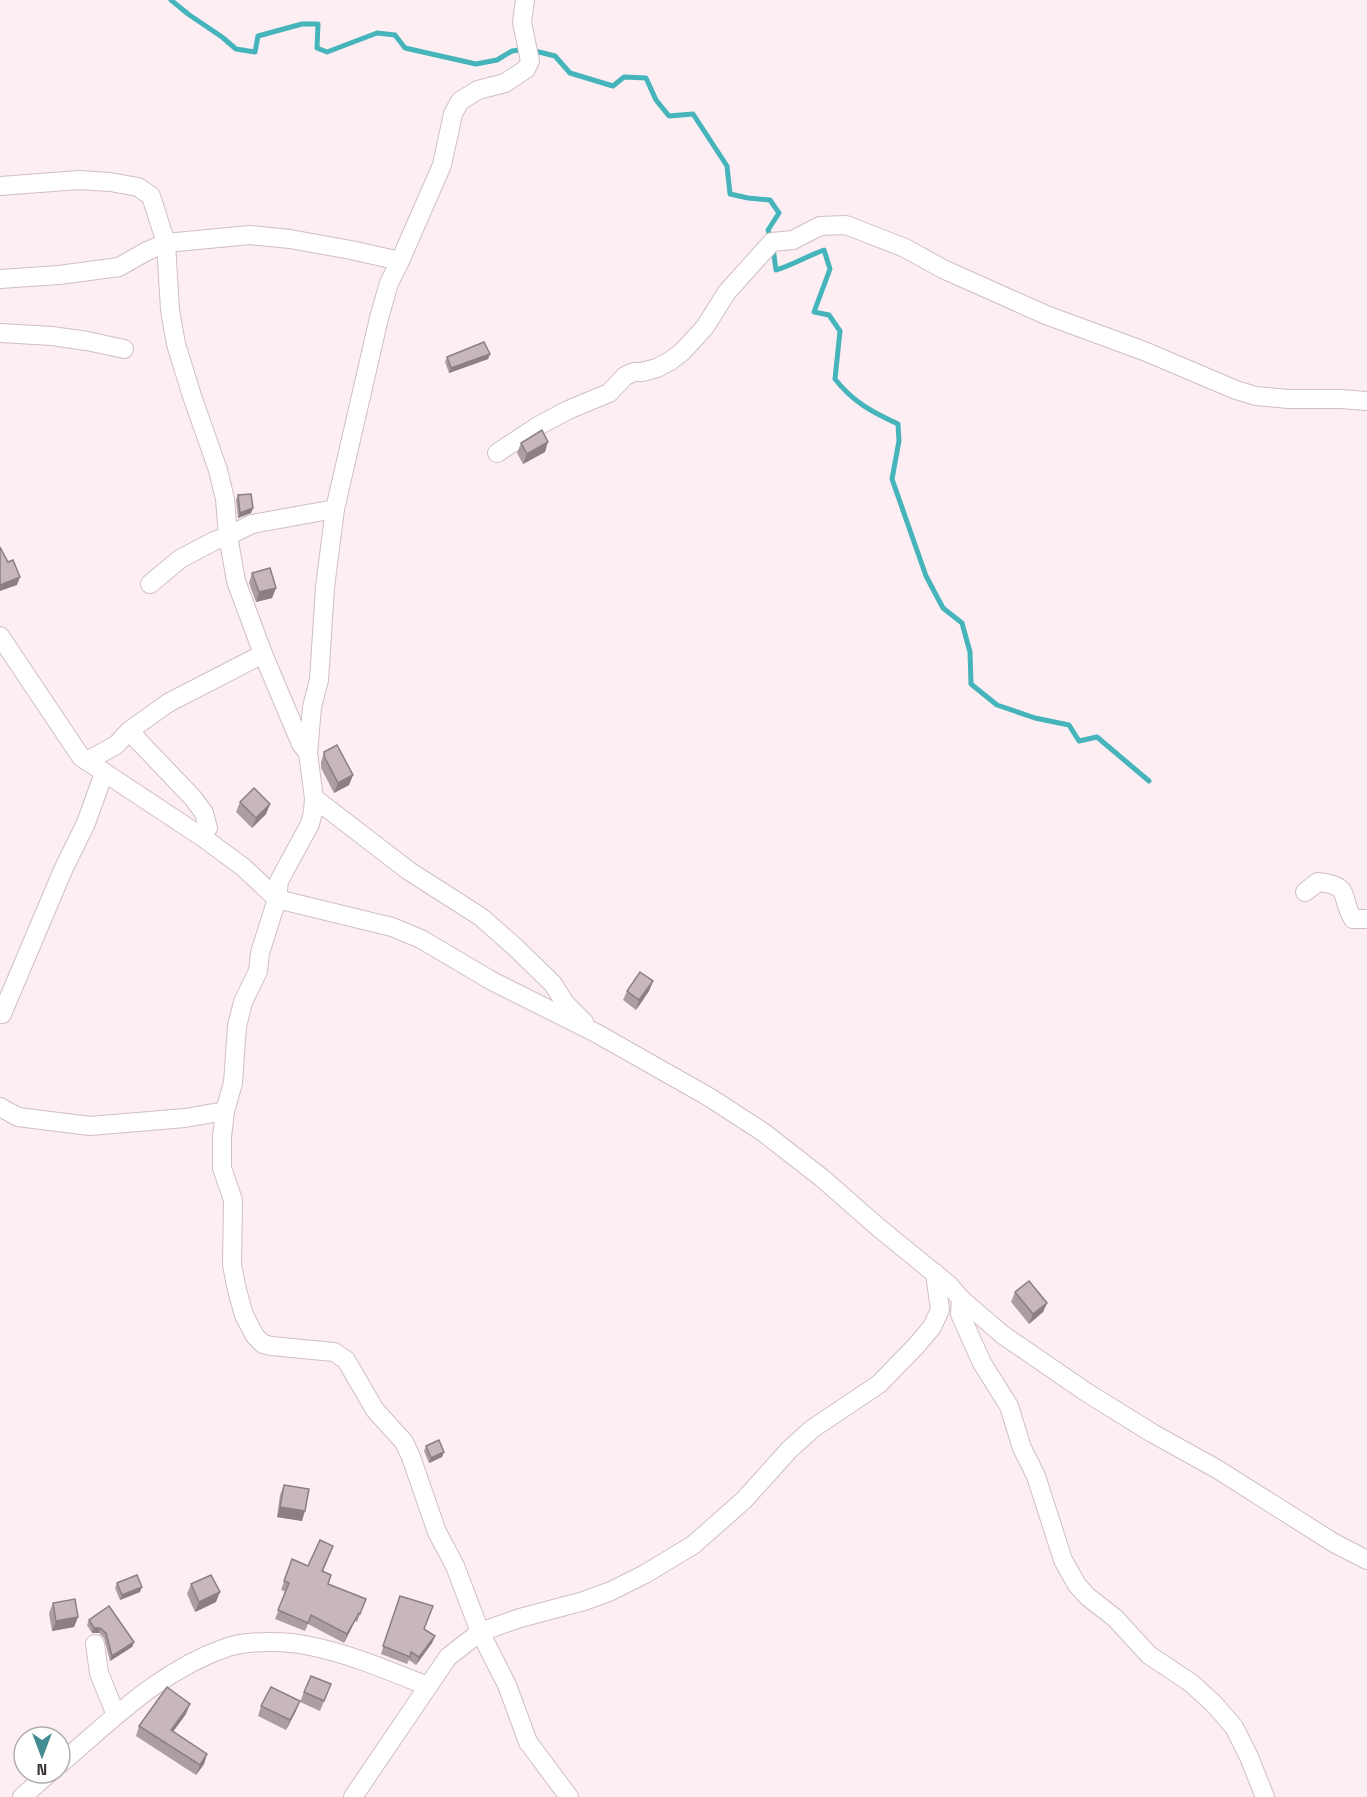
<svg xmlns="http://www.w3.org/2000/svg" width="1367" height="1797" viewBox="0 0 1367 1797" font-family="'Space Grotesk',sans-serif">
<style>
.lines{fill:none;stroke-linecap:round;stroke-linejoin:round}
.stream{stroke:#45b4bb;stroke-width:5}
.minor-casing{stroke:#d0bfc5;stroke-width:20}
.minor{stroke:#fff;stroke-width:18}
.wall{fill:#ab9da2}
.shaded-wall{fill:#8b7f84}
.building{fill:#c7b6bc;stroke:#8b7f84;stroke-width:1.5}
</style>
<rect width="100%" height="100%" fill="#fdeef3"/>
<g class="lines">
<!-- stream -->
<g class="stream">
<polyline points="171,0 188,14 222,37 236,49 255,52 258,36 302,24 318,24 317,48 327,52 377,33 395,35 405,48 476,64 497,60 512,51 527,49 555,56 570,73 613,86 624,77 646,78 656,100 669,116 693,114 727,166 730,194 748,198 770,200 779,213 768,230 771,239"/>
<path d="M773,248l3,22c17,-5 31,-14 48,-20l6,19 -16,43 15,3 11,16 -5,48c18,23 37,33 63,45l1,17 -7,38 34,97 17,32 19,15 8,29 1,32 26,21 38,13 34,7 10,16 18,-4 52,44"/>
</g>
<!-- minor casing -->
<g class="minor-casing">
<g id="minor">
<polyline points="525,0 522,22 530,61 526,69 505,83 478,90 460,101 453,114 442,165 400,261 389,283 379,318 335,509 325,587 319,680 312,707 308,753 314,798 313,812 310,824 279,881 277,899 260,953 258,971 243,1002 237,1026 233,1083 225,1111 222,1137 222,1168 233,1200 232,1265 237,1290 244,1315 255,1336 263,1344 271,1346 334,1352 346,1360 375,1410 404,1442 411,1457 437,1532 455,1566 480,1632 507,1685 528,1742 569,1797"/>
<polyline points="0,186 79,180 110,182 138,187 151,196 166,243 170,310 176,344 192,396 218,470 225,499 228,536 236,581 263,654 301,744 308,753"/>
<polyline points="0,279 59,275 119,267 147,251 166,243 250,235 290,239 351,250 400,261"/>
<polyline points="0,333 52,336 87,341 124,349"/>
<polyline points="497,453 538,426 568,410 609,393 625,376 634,372 642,372 657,368 670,361 682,352 705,327 727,292 772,242 793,240 820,226 846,225 905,248 943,269 1046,315 1144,351 1236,390 1256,396 1288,399 1341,399 1367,401"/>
<polyline points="150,584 180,559 214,541 228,536 252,524 335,509"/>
<polyline points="0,636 81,757 205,839 243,867 277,899 392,927 421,939 492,981 596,1033 709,1097 763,1132 822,1178 879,1228 949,1285 961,1299 1003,1335 1086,1392 1152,1433 1217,1469 1334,1543 1367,1560"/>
<polyline points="129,731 193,798 204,813 208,828"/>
<polyline points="87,761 116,745 129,731 168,703 263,654"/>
<polyline points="314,798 409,871 481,917 515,947 553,984 565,1003 584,1022"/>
<path d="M1305,892l13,-10c35,4 21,14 35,37h14"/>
<polyline points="0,1014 2,1014 63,870 86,823 104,773"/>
<polyline points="0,1107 18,1117 90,1126 185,1118 225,1111"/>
<polyline points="961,1299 960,1314 982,1363 1009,1406 1022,1448 1036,1476 1063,1560 1077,1585 1088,1597 1115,1618 1149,1655 1191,1683 1214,1704 1234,1727 1249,1757 1265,1797"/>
<polyline points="95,1644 99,1673 116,1715"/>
<path d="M60,1764c53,-45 100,-94 168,-117 22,-7 60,-6 82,-1 40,8 80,25 117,40"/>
<polyline points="22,1797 49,1773"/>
<polyline points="353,1797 448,1657 480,1632 520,1618 584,1601 611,1591 645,1574 693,1545 744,1500 789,1450 812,1429 879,1384 916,1346 932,1327 940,1310 935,1273"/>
</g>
</g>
<!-- minor -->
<use href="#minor" class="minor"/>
</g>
<!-- wall -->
<g class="wall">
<polygon points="490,354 488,359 449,373 445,362 447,357"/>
<polygon points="521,443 545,452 523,464 517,453"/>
<polygon points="238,495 253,508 251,513 238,518 236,500"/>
<polygon points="252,573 276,588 272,598 256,602 249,583"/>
<polygon points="324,752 353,775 349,785 334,793 321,768 321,762"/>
<polygon points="240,802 270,804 266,814 252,828 236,812"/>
<polygon points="653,981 649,991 636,1010 623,1000 627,991"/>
<polygon points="1015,1292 1047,1303 1043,1312 1029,1324 1011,1302"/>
<polygon points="426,1446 444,1452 442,1457 429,1463 424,1451"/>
<polygon points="284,1485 302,1521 277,1517 280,1495"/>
<polygon points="333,1546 323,1572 328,1584 366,1599 357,1622 355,1621 344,1643 308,1624 305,1631 275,1619 286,1592 281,1590 292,1559 308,1566"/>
<polygon points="117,1583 140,1592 120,1600 115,1588"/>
<polygon points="191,1584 216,1602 195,1612 187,1594"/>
<polygon points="400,1596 424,1629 435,1636 432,1643 416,1665 409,1660 407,1664 381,1654"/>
<polygon points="53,1603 78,1617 74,1627 52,1631 49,1613"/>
<polygon points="89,1620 134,1642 132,1647 110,1661 104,1638 99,1633 92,1633 87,1625"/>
<polygon points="331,1684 320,1711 300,1702 304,1692"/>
<polygon points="261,1706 296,1711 286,1730 258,1716"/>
<polygon points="186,1714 173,1731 207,1754 204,1764 196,1775 136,1736 139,1726"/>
</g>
<!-- shaded-wall -->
<g class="shaded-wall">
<polygon points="490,354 488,359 449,373 451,368"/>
<polygon points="548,442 545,452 523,464 527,454"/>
<polygon points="253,508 251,513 238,518 240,513"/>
<polygon points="20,577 17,585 0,591 0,585"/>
<polygon points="276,588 272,598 256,602 259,592"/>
<polygon points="353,775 349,785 334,793 338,783"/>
<polygon points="270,804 266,814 252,828 256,818"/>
<polygon points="653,981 649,991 636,1010 639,1000"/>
<polygon points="1047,1303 1043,1312 1029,1324 1033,1314"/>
<polygon points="444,1452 442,1457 429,1463 431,1458"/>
<polygon points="280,1507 305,1511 302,1521 277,1517"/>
<polygon points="142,1587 140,1592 120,1600 122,1595"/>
<polygon points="220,1592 216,1602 195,1612 199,1602"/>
<polygon points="359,1613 344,1643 347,1634"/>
<polygon points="78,1617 74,1627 52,1631 56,1621"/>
<polygon points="94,1628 100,1628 99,1633 92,1633"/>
<polygon points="435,1636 432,1643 416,1665 419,1657"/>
<polygon points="134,1642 132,1647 110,1661 112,1656"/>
<polygon points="300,1701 296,1711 286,1730 290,1720"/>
<polygon points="190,1704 186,1714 167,1740 171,1730"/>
<polygon points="207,1754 204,1764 196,1775 200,1765"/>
</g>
<!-- building -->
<g class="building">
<polygon points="484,342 490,354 451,368 447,357"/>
<polygon points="542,430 548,442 527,454 521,443"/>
<polygon points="251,494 253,508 240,513 238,495"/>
<polygon points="0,547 8,562 13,560 20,577 0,585"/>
<polygon points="270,568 276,588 259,592 252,573"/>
<polygon points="337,745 353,775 338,783 325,758 324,752"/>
<polygon points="254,788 270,804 256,818 240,802"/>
<polygon points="640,972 653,981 639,1000 627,991"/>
<polygon points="1029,1281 1047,1303 1033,1314 1015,1292"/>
<polygon points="439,1440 444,1452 431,1458 426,1446"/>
<polygon points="284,1485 309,1489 305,1511 280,1507"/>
<polygon points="320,1540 333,1546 322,1571 331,1575 328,1584 366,1599 360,1614 359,1613 347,1634 311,1615 308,1623 278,1610 289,1583 284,1581 292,1559 308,1566"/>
<polygon points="137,1575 142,1587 122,1595 117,1583"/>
<polygon points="211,1575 220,1592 199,1602 191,1584"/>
<polygon points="400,1596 433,1606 424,1629 435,1636 419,1657 411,1652 410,1657 383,1646"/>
<polygon points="75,1599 78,1617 56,1621 53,1603"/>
<polygon points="109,1606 134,1642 112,1656 106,1633 100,1628 94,1628 89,1620"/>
<polygon points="311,1676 331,1684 324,1701 304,1692"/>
<polygon points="167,1687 190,1704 171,1730 207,1754 200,1765 139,1726"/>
<polygon points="271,1687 300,1701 290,1720 261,1706"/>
</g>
<!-- north arrow -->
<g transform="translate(42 1755) rotate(180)"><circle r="28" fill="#ffffff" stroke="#b1aeaf" stroke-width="1.5"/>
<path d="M0-4.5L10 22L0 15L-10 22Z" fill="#438b90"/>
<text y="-9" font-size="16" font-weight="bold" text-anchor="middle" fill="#3b3436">N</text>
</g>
</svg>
